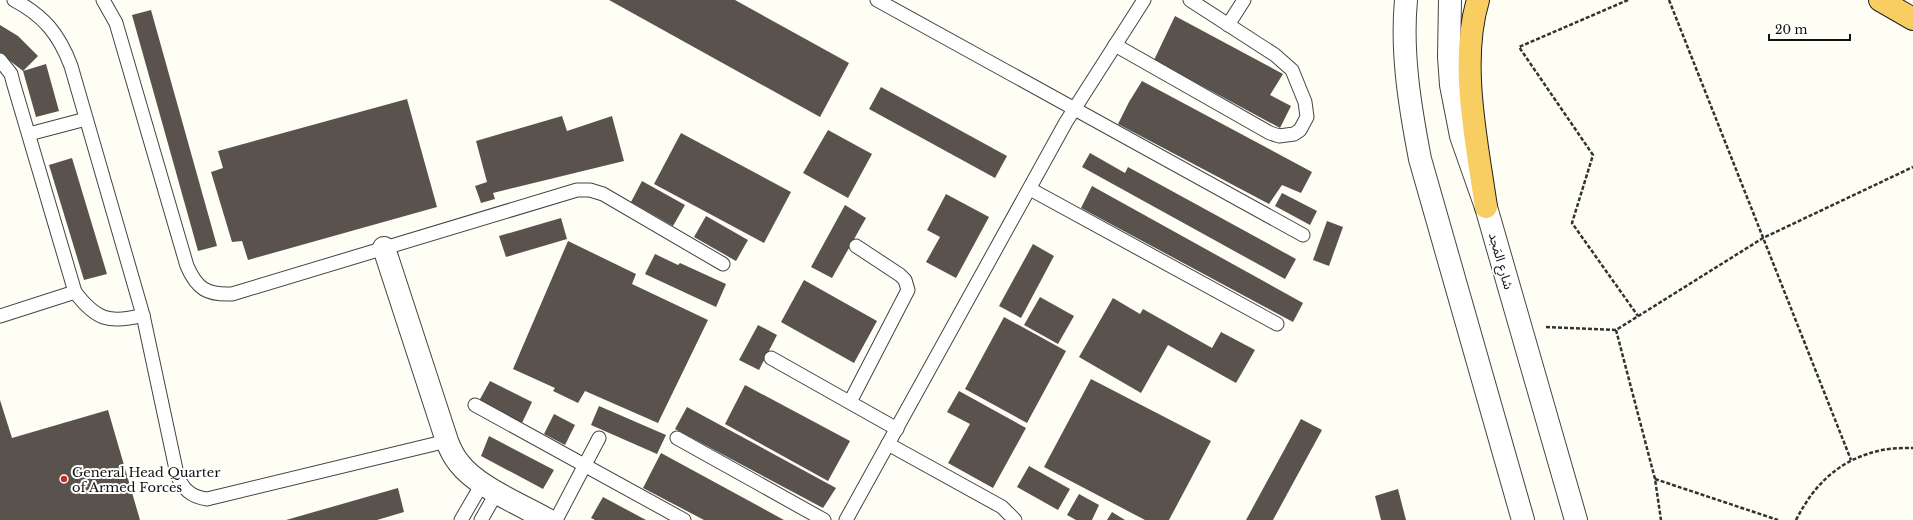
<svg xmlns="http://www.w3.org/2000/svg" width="1913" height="520" viewBox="0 0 1913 520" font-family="'Libre Baskerville','Noto Sans Arabic',serif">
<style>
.building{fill:#5a534d}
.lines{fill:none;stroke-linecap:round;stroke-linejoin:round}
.service-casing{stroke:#444;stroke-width:15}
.minor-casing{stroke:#444;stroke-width:24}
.tertiary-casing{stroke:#444;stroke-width:24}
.trunk-casing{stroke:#222;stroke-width:24}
.path{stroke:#333;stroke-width:2.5;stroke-dasharray:4 2;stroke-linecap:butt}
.service{stroke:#fff;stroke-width:13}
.minor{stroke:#fff;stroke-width:22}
.tertiary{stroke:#fff;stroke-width:22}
.trunk{stroke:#f8cd62;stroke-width:22}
.poi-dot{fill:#c42f25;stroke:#fff;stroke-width:1.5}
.labels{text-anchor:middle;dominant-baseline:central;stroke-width:4;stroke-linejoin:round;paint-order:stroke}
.street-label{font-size:13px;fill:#111;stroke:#fff}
.poi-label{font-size:13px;fill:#111;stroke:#fff;text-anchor:start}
</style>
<rect width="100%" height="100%" fill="#fffef4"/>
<!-- building -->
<g class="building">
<polygon points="609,0 735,0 849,63 820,117"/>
<polygon points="151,10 217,246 198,251 132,15"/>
<polygon points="1175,16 1283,74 1270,95 1291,106 1280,128 1154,60"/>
<polygon points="0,25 18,36 38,56 23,71 46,64 59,111 36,117 23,71 0,53"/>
<polygon points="1142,81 1312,172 1301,193 1282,185 1269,204 1118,124 1129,102"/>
<polygon points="881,87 1007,156 995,178 869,109"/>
<polygon points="407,99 437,207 248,260 242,241 232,242 211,172 223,168 218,151"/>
<polygon points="562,116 567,131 612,116 624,161 493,193 495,199 481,203 475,186 487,182 476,141"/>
<polygon points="828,130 872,154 848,198 803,173"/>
<polygon points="681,133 791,192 764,243 654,184"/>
<polygon points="1090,153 1125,173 1128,167 1296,259 1285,279 1082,167"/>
<polygon points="72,158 107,274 84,280 49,165"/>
<polygon points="642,181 685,205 673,226 631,202"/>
<polygon points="1092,186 1303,303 1293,322 1081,208"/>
<polygon points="1282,193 1317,211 1310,225 1275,206"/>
<polygon points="946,194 989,217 956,278 926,262 940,237 927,230"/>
<polygon points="845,205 866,218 832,278 811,267"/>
<polygon points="706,216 748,240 736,261 694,237"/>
<polygon points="561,218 567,239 506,257 499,236"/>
<polygon points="1327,221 1343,227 1329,266 1313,260"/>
<polygon points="568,241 636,274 632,284 708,320 658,423 585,391 578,403 553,391 555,388 513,369"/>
<polygon points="1033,244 1054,256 1021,318 999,306"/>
<polygon points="655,254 678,265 680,263 726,284 716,307 645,274"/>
<polygon points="804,280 877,321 854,363 781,322"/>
<polygon points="1040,297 1074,316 1058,344 1024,325"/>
<polygon points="1113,298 1140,314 1143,309 1212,348 1221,332 1255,350 1236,383 1168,345 1141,393 1079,357"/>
<polygon points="1004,317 1066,351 1027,423 965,389"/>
<polygon points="758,325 777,335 759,370 739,360"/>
<polygon points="1091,379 1211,441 1169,520 1145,520 1044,467"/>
<polygon points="490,381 532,402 522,423 479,401"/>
<polygon points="745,385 850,441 828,481 725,424"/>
<polygon points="959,391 1026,428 993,488 948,463 970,424 947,412"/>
<polygon points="0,400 12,438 108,410 140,520 0,520"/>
<polygon points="599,406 666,435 657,454 591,425"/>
<polygon points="687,407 836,488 823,508 675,429"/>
<polygon points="554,414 575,425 565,445 544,434"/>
<polygon points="1301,419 1322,430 1273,520 1246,520"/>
<polygon points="489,436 554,470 543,489 481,456"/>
<polygon points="661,453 784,520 704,520 643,488"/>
<polygon points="1029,466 1070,489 1058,510 1017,487"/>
<polygon points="398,488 404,512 377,520 286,520"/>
<polygon points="1398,489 1406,520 1381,520 1375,496"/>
<polygon points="1079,494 1099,505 1092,520 1076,520 1067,515"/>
<polygon points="603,497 646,520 595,520 591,518"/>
<polygon points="1112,512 1125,520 1107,520"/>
</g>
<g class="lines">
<!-- service casing -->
<g class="service-casing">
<g id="service">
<path d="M14,0c30,16 45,34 57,66l72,249 34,159c5,15 14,23 30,25l240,-58"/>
<path d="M103,0l13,23 71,243c10,23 20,29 45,28l345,-104h13l13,4 120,70"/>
<polyline points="877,0 1303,235"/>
<polyline points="1228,25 1244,0"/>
<polyline points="1115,45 1270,133 1279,136 1294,134 1300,130 1307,117 1305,102 1292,70 1275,55 1190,0"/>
<path d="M0,60l11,14 2,8 62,210c21,28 35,32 68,23"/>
<polyline points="29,134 86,119"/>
<polyline points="1030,189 1277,324"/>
<polyline points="0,316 75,292"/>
<polyline points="771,358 897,429"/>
<polyline points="850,402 908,290 905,280 900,275 856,246"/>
<polyline points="475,405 684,520"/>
<polyline points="677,438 824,520"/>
<polyline points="888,444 1002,507 1015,520"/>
<polyline points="461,520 482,484"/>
<polyline points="481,520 497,492"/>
<polyline points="556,520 599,438"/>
<polyline points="846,520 1066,122 1144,0"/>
</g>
</g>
<!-- minor casing -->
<g class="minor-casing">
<path id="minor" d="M384,248l63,193c3,8 7,16 12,22 18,24 63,42 89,57"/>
</g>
<!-- tertiary casing -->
<g class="tertiary-casing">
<g id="tertiary">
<path d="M1406,0c-5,53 4,107 14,159l103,361"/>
<polyline points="1450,0 1449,57 1451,85 1461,136 1486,207 1576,520"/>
</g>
</g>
<!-- trunk casing -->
<g class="trunk-casing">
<g id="trunk">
<path d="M1478,0c-19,63 -1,143 8,207"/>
<polyline points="1880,0 1913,19"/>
</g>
</g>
<!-- path -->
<g class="path">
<polyline points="1628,0 1519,47 1593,155 1572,223 1638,316"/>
<polyline points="1669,0 1851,460"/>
<polyline points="1546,327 1616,330 1763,238 1913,167"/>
<polyline points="1616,330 1655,479 1661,520"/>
<polyline points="1655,479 1778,520"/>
<path d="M1796,520c19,-37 44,-61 86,-70 10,-2 21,-2 31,-2"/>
</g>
<!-- service -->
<use href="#service" class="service"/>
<!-- minor -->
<use href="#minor" class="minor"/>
<!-- tertiary -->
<use href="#tertiary" class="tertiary"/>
<!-- trunk -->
<use href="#trunk" class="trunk"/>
</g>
<!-- markers -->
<circle class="poi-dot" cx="64" cy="479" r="4"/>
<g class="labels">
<!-- street labels -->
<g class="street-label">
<text transform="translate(1501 261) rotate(74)">شارع المَجد</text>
</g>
<!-- poi labels -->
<g class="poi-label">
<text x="72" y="472">General Head Quarter<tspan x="72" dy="15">of Armed Forces</tspan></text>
</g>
</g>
<!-- scale -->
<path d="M1769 34v6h81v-6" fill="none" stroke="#111111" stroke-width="2"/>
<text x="1775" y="34" font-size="12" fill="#111111" stroke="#ffffff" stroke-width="3" paint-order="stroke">20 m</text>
</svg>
